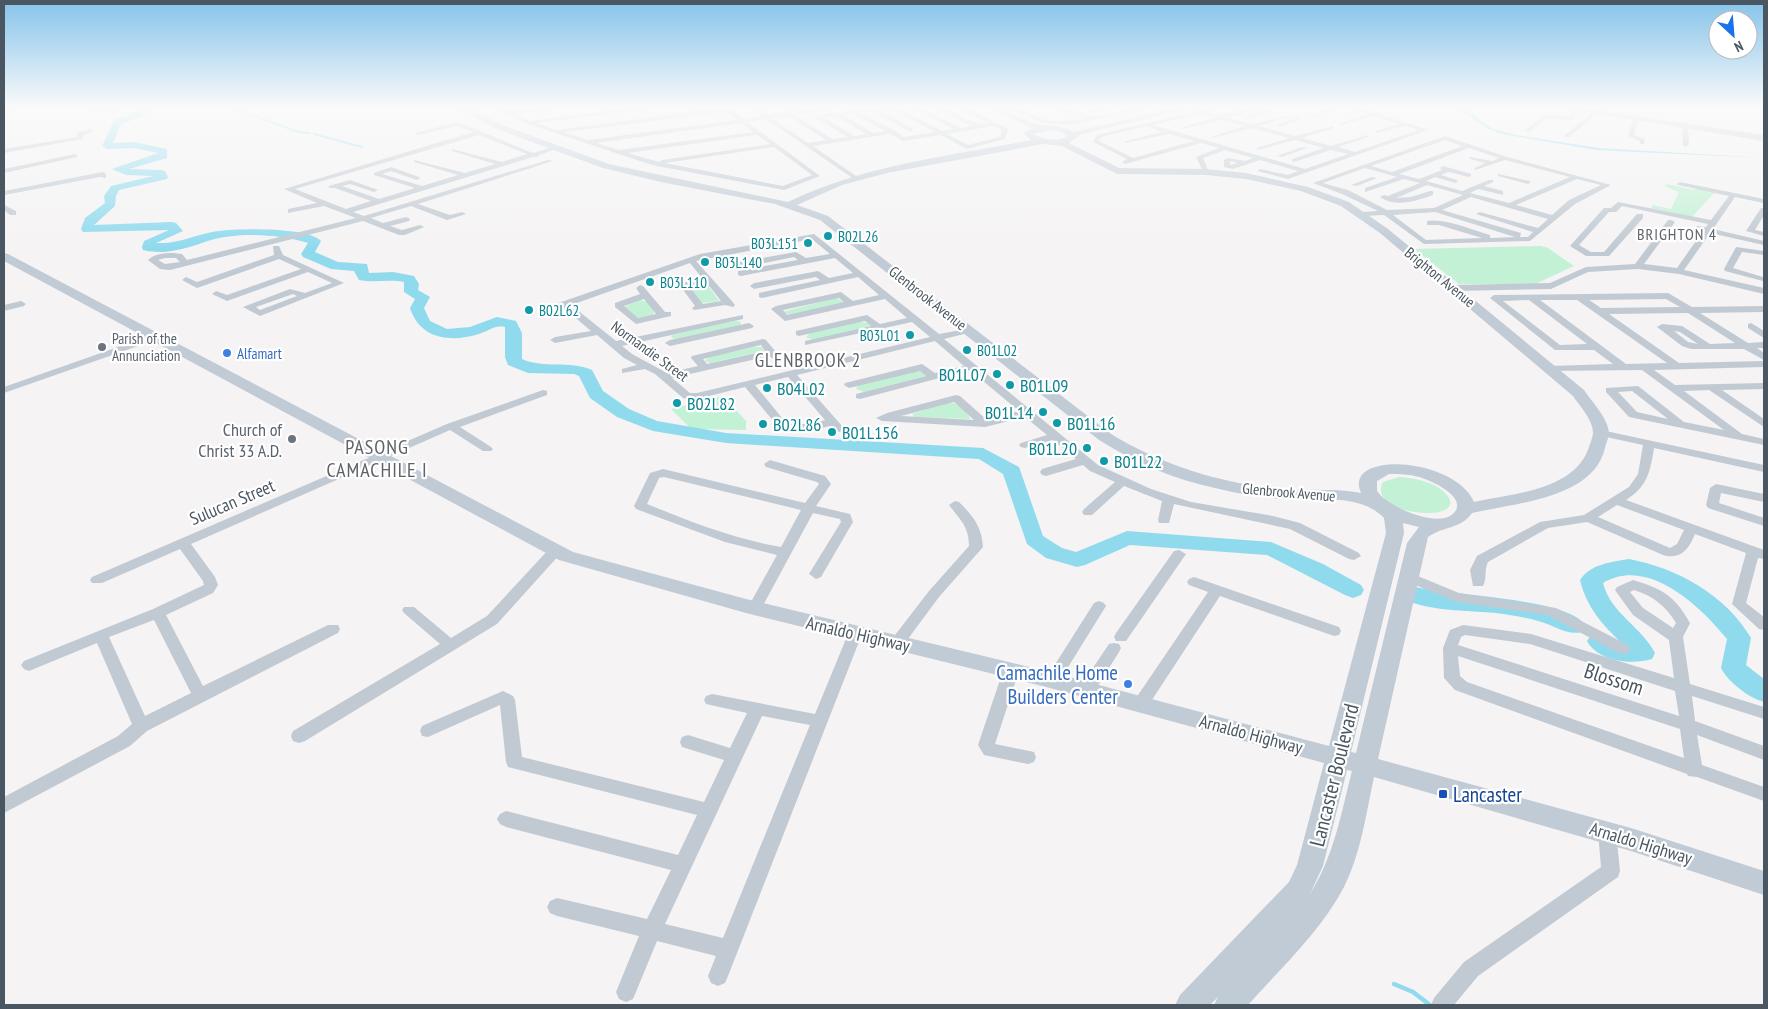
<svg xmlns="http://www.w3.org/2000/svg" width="1768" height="1009" viewBox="0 0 1768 1009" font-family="'PT Sans Narrow',sans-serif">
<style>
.green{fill:#c3f1d5}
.water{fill:#90daee}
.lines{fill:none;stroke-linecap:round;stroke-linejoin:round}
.stream-far1{stroke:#90daee;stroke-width:2}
.stream{stroke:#90daee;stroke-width:4.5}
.river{fill:#90daee;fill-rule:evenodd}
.street{fill:#c1cad2;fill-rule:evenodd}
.secondary{fill:#c1cbd6;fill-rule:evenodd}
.culture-dot{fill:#0f9aa8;stroke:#fff;stroke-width:2}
.worship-dot{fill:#6b7280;stroke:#fff;stroke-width:2}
.shop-dot{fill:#3f7fe0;stroke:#fff;stroke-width:2}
.transit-dot{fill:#1a4fb4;stroke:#fff;stroke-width:2}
.labels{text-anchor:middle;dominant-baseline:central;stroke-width:4.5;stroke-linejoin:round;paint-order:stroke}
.far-culture-label{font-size:15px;fill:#0d838f;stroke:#fff;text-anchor:start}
.far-street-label{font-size:15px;fill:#4a5661;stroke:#fff}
.far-worship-label{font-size:15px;fill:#5b616d;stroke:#fff;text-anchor:start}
.far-shop-label{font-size:15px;fill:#366cbe;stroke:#fff;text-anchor:start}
.far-neighbourhood-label{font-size:16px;letter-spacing:1px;fill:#5f6368;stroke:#fff}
.culture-label{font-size:18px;fill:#0d838f;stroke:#fff;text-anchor:start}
.worship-label{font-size:18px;fill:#5b616d;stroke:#fff;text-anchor:end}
.street-label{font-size:18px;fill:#4a5661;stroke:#fff}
.neighbourhood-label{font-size:19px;letter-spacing:1px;fill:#5f6368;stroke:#fff}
.quarter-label{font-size:20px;letter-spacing:1px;fill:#5f6368;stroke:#fff}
.near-shop-label{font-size:21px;fill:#366cbe;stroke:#fff;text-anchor:end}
.near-street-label{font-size:21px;fill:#4a5661;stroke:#fff}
.near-transit-label{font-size:21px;fill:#164399;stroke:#fff;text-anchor:start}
</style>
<rect width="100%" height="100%" fill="#f5f3f3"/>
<!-- green -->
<g class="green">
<polygon points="1667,184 1694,190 1697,188 1715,192 1692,217 1651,208 1653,205 1671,209 1679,192 1664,186"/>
<polygon points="1541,246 1548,248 1574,266 1535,284 1459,284 1414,249"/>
<polygon points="700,282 707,284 719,301 702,303 689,286"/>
<polygon points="836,298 845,302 789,315 782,312"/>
<polygon points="640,300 647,302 654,312 653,315 638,318 624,307"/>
<polygon points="733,321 740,321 741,325 675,339 671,337 672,335"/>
<polygon points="859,322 868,323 870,326 813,340 806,337 810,333"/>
<polygon points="755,347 762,347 764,351 710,363 705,361 710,356"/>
<polygon points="917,371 922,372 925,376 864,392 856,389 858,385"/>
<polygon points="723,396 746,421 746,430 691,429 671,409"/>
<path d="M949,402c8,1 19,10 21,17l-55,-2 -3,-3z"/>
<path d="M1399,477c15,1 32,4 44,14 37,34 -79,27 -60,-9z"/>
</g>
<!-- water -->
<polygon class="water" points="1457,108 1464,108 1493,129 1516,135 1599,148 1764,158 1596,150 1502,134 1485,127"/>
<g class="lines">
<!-- stream-far1 -->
<g class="stream-far1">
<polyline points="232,108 299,132 310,133"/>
<polyline points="314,134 362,147"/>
</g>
<!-- stream -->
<polyline class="stream" points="1394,984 1413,992 1430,1005"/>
<!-- river -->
<g class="river">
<polygon points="87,108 119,108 114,111 91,112"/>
<path d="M133,108h14l2,2 -6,6 -22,8 -8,19 21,-1 33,7v9l-38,11 32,1 4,1 3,6 -1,2 -48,11 -3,6 -1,10 -21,19 78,-3 4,1 7,8 -27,12c26,1 39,-9 63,-12 19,-3 91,-4 102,10l-6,11 23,10 29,2 2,9 24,-1 21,4 5,8 -1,6 12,7 -6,11 6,13 17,8 23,-2 27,-10 19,4 6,12v26c22,10 47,1 70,11l11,21 26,18 28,12 69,12 257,15 36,19 24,69 19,12 14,4 51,-21 144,11 52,22 38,21 3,5 -3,5 -8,3 -8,-3 -78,-40 -137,-10 -45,20 -8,2 -31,-9 -19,-14 -24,-70 -24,-15 -253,-16 -73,-12 -36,-14 -27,-19 -11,-22 -5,-2 -46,-1 -20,-8 -3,-8v-30c-11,-2 -16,4 -26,7 -29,9 -59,5 -69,-26l5,-9 -11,-7v-10c-15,-3 -30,1 -45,-2l-5,-9 -23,-2 -28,-12 -2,-3 7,-11c-28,-9 -69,-11 -97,-3 -22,7 -43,16 -68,10l-1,-3 2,-6 25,-11 -86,2 -2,-3 4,-11 20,-15 -1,-7 7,-10 42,-10 -27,-1 -14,-6 46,-16 -24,-5 -27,1 -5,-3 12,-26 24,-9z"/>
<path d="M1629,559c48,9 97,36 122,79l-5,27 18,14v23c-15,-4 -36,-20 -43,-34l6,-29c-27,-33 -79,-83 -124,-56 8,31 38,43 52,70l-3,6c-21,6 -53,3 -65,-18l4,-6 8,-2 23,10c-19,-17 -36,-37 -42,-63 10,-16 32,-18 49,-21z"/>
<path d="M1411,586c35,10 157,11 175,40l-4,6c-15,4 -28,-7 -44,-11 -13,-4 -28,-6 -42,-8 -21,-2 -86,-2 -96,-19l3,-5z"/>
</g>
<!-- street -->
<g class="street">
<path d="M493,108h8l8,3 48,-3 -42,6 15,7 105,-13h17l-115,15 19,7 166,-22h7l14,11 18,-3 -11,-8h7l11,7 17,-2 2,-3 4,2 46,-4 -42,7 37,24 15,-2 -31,-19v-2l6,1 2,-3 60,-6 -5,2 34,19v2h-4l-37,-20 -12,2 36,18 8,6 31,-5 -44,-24h7l44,23 11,-2 -40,-21h7l41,20 11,-2 -36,-18c20,0 33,19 53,15l-30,-15h7l42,21 -3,10 -38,10 -27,-14 -37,6 -13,-7 -77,12 43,30v2l-2,1 -88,-60 -19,3 73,54 -36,14 -132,-25 -124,-41zM726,112l11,8 -149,20 -24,-8zM854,114l31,17 -12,2 -30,-18zM789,116l37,24 -18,3 -36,-25zM836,116l30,18 -12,2 -31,-19zM741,123l12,9 -134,18 -23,-7zM994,126l8,4 -2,7 -32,8 -21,-11zM757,135l13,9 -108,16 -3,2 -31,-9zM774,147l38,28 -29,11 -118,-23z"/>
<polygon points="998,108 1010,108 996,112 993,110"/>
<path d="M1011,108c12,0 20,7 31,11 13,4 30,2 44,-1l-30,-10c13,0 27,9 39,8 18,-1 34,-8 52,-8l-78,17 -29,-3z"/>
<polygon points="1100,108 1109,108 1092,114 1089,112"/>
<path d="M1211,108h10l-14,4c22,6 31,-4 52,-4l-31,10 24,6 37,-9v2l-30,9 36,10 38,-10v2l-31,10 29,8 37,-11v2l-30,10 17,5 64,-22 -14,-4 -29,7v-2l23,-7 -26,-8 -32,9v-2l26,-9 -19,-6 28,5 52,17 -140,49 -31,-8 3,-2 28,6 10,-4 -38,-11 -27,9 -9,-2v-7l4,-2 17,3 8,-3 -28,-8 -22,8 6,14 -5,1 -8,-16 23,-9 -18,-5 -76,21 -3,-2 5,-3 -34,-17 4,-7zM1201,114l13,4 -31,9v2l38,-9 24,6 -32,10v2l39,-10 37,10 -32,10v2l38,-10 29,8 -32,11v2l2,1 37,-12 17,4 -43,15 -152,-44zM1147,126l15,6 -37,9v2l44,-9 25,7 -61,17 -34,-17 2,-4zM1230,161l8,2 -8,2z"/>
<polygon points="1269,109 1271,112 1248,119 1245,117"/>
<polygon points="1330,109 1335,110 1312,118 1309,116"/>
<polygon points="1576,109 1581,110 1571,120 1548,118 1529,132 1524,131 1545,115 1568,117"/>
<polygon points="1593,112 1598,113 1569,137 1565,137 1565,135"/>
<polygon points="1636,116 1639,118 1634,135 1645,139 1644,144 1640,144 1640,141 1628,136 1633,118"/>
<polygon points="1299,117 1301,120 1279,127 1276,125"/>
<path d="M458,122l75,31 22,-7 3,2 -19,7 -1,2h-5l-180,55 11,4 184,-56 5,1 -135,43 32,11 12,-3 4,2 -19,6 -36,-14 -40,12 12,5 23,-6 4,2 -1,2 -19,5 12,4 18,-5 4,2 -19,8h-6l-36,-14 -193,49 -10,-1 -12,-9c8,-8 23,-8 34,-6l5,6 169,-42 -32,-12 -36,7v-4l29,-6 -33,-14 189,-57 -16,-6 -39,9 -3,-2zM479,135l48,19 -25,8 -50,-13v2l43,13 -30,9 -51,-13v2l44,13 -36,11 -40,-12 9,-3 26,9 3,-2 -1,-1 -28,-10 -17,6v2l41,13 -36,11 -37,-13 8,-2 24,8 4,-2 -28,-10 -21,6v2h6l36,13 -25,8 -51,-20zM165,258h11l4,4 -15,2 -7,-4z"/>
<polygon points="1685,124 1688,126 1689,145 1686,147 1683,145 1682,126"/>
<polygon points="91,129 93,132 83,135 83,139 4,153 4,149 77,137 77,133"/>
<path d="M1445,136l62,21 104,28 -36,19 -45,37 -106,3 -40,-29 -22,1 -4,-2 4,-2 16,-1 -36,-17 -29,-11zM1445,140l17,6 -70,26 -21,-6zM1469,148l30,10 -7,3 -22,-4v2l15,4 -10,5v2l30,-10 65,17 -61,26 -39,-10 8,-4 25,6v-4l-19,-5 9,-4v-2h-4l-27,11 -36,-10 9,-4 20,6 3,-2 -1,-1 -16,-5 8,-3 20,5 2,-1v-2l-28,-8 -3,2 2,2 -23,9 -20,-5zM1365,168l32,9 -32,11v4l39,-13 16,4 -32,13 -4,-1 -4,2c16,11 36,4 53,-2v-4h-3l-19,6 -15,1 31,-13 36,10 -29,13 -47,2 -39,-20 -25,-7zM1577,179l24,6 -32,15 -17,15 -36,-10zM1471,197l77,22 -10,9 -58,-16 -4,2 57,18 -5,5h-8l1,-4 -79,-23zM1435,212l80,25h2l-27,1v-3c-19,-5 -43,-17 -63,-14v4h12l43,13 -56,2 -33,-25z"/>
<polygon points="1302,147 1307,148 1282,157 1277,156"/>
<polygon points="75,154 77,155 77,157 4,173 4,169"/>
<polygon points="103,172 106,174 106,178 100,177 4,195 4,191"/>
<polygon points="1498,174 1530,181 1531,182 1528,184 1498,176"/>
<polygon points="1372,177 1377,178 1357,186 1351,185"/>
<polygon points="1680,182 1764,199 1764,203 1735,197 1713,229 1764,241 1764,245 1710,233 1684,270 1764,288 1764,294 1679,274 1638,269 1588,272 1551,289 1453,291 1449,288 1453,285 1550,283 1586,267 1635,264 1668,220 1671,220 1675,222 1644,264 1677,268 1703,231 1696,230 1696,226 1706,227 1708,224 1622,206 1616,212 1609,212 1579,245 1591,252 1604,252 1637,214 1643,214 1643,218 1609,256 1586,256 1570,246 1604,208 1611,208 1618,202 1711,220 1729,196 1678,185 1677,184"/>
<polygon points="4,205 16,211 16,215 10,215 4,210"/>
<polygon points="1761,208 1764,208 1764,215 1755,230 1764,232 1764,236 1746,231"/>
<path d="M814,234l125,100 33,-6v4l-28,7 154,126 53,24 40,13 82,14 27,7 59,30 2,3 -7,4 -5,-1 -59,-30 -116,-25 -5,19h-10l-1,-3 4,-19 -38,-15 -32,29h-8l-2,-3 2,-3 31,-27 -25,-11 -7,-6 -37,11 -4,-1 -2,-3 2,-3 34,-10 -23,-19 -28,8 -4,-1 -2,-2 2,-2 26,-8 -22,-18 -40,10 -103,-6 -6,-3 11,-5 69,-18 4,1 27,24 32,-9 -49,-41 -110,29 -4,-1v-4l70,-18 -6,-5 -71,17 -5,-3 1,-2 77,-19 13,9 29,-7 -29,-25 -138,34 46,52 2,2 -6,3 -4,-1 -5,-5 -17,4 -33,-1 -35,-42 -48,12h-10l-4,-1 -28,-24 -10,-5 -23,4v-4l15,-4 -13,-7 -27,-23 -42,8 -5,-3 5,-3 36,-6 -28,-24 -19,5v-4l156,-54zM812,239l18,15 -24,4 -10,-6 -62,11 -4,3 4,3 60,-12 4,3 -60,11v4l3,1 94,-18 18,15 -24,5 -11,-7 -64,12 -4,3 4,3 62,-12 4,3 -61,13v4l3,1 96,-21 21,18 -26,6 -12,-9 -65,14 -5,3 14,12 100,-22 22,19 -27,6 -13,-9 -71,16v4l3,1 66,-15 6,5 -66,15v4l107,-23 18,15 -233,56h-7l-18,-15 97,-22 6,4 5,-3 -14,-17 -3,-1 -71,17 -1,2 7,8 -31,7 -35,-19 -10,-8 121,-27v-4l-127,26 -45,-36 119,-42 12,15 -31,8 4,3 6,-2 14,19 -3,2 2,2 31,-5 8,2 2,-2 -4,-5 -35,-39zM706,282l15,19 -18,3 -14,-18zM839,298l5,4 -57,13 -4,-5zM761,345l4,6 -58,13 -4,-5zM788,377l37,43 -12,4h-26l-32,-39zM954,402l20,18 -73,-4z"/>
<path d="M273,246h6l4,9 61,28 -84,33 -17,-9 47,-18 15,4 27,-10 -24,-11 -81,29 -15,-7 4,-3 11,4 74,-26 -22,-10 -82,29 -15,-8 4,-3 11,5 77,-27zM293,294l4,2 -37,14 -4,-3z"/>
<polygon points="1736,247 1764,251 1764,255 1742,252 1733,268 1763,277 1763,281 1725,271 1724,269"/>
<path d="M640,285l3,1 22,26h6v4l-35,8 -21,-17v-4l25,-9 -4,-6zM644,299l12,15 -18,4 -14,-12z"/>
<path d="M1668,293l24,14 72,-1v6l-64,1 48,30 16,-1v6h-7l7,5v7l-20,-11h-53l-9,-3 -25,-19 5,-3 20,2 28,18 25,-1 -47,-30 -79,1 70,49 85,-2v6l-110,3 21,15 89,-2v6l-42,1 42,29v8l-55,-37 -25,1 58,43 22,5v6l-135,-28 -23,-25v-4l32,-2 46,36 40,8 -82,-60 -96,1v-4l4,-1 63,-2 -19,-14h-39l-65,-52 4,-3zM1666,299l14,8 -79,1 -12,-8zM1529,300l58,44 -27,1 -57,-44zM1540,300h37l90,63 -41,1zM1674,331l6,1 18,12 -10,-2zM1632,391l36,28 -31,-7 -19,-20z"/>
<polygon points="21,301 26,304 24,306 4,311 4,305"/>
<polygon points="749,323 754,326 752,328 670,346 665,343 670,340"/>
<polygon points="1751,323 1764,331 1764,338 1748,328 1748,324"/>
<polygon points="155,334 160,337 158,339 4,393 4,387"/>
<path d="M543,390l4,1v4l-87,32 31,20 2,2 -2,2h-8l-33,-21 -259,114 24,33 3,8 -5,8 -47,22 37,71 125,-61h10l2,4 -2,4 -191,98 -17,15 -126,67v-16l114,-61 14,-12 -35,-81 -68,28 -5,-2 -3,-4 3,-4 129,-52 51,-24 -1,-4 -23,-32 -78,34h-10l-2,-3 2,-3 355,-153zM154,620l37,73 -46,23 -36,-79z"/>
<path d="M1601,430l163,35v7l-110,-24c-4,24 -6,38 -28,52l138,50v9l-6,-1 -12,45 18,14v13l-5,-1 -27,-25 14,-51 -51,-19c-6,15 -14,26 -32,21l-76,-33 -39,6 -60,34c-4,8 -1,18 -5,24h-10l-3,-16 7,-14 63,-34 44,-7 45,-28 9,-13 5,-29 -46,-10 -2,-2zM1617,505l67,25 -7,14 -7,4 -72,-31z"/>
<path d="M770,460l55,16 6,8 -15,22 34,8 3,8 -32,55 -5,2 -7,-5 32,-52 -1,-3 -27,-6 -52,96 -2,3h-10l-2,-3 30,-54 -52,-13 -89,-33 -2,-3 16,-33 13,-4 142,34 14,-19 -2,-2 -51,-15 -2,-3zM664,477l137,33 -20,37c-46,-8 -90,-25 -134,-43l12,-26z"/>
<polygon points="1716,484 1764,494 1764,502 1721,493 1719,503 1764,518 1764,526 1708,508 1706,505 1710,488"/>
<path d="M955,501l4,1c14,14 23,25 24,45l-44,50 -37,50h-10l-2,-4 2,-4 37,-48 40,-45c0,-20 -9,-26 -20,-41z"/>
<polygon points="556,546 561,547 563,550 561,553 497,624 305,741 299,743 293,741 291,736 293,731 440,644 404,613 402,610 404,607 414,607 451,638 487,616 551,547"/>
<polygon points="1179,550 1186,554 1126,641 1116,641 1114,637 1116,633 1174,551"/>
<polygon points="1408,572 1459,593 1556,608 1628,645 1630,649 1628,653 1623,654 1618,653 1548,615 1457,602 1403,580 1401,577 1403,574"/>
<polygon points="1194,577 1339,627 1341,631 1339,635 1334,636 1220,596 1146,709 1140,711 1134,709 1132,705 1134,701 1208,592 1189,585 1187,582 1189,579"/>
<path d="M1633,580c30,9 42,16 57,43l-7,14 7,47 74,23v12l-72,-23 3,25 69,25v14l-67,-25 5,30 62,22v14l-67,-24 -9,-1 -1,-2 -232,-84 -11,-12 -1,-30 7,-18 13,-5 68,9 143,44 -5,-38 -36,-25 -18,-25 2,-3zM1634,590c19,6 32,16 42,33l-3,5 -30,-20 -13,-16zM1465,635l65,9 145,47 4,25 -221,-71 3,-8zM1458,656l222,73 4,29 -217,-76 -7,-6z"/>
<polygon points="1099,601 1104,603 1106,606 1057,685 1052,687 1047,685 1044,681 1047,677 1094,603"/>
<path d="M855,629l5,1 2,4 -134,342 -3,7 -7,3 -7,-3 -3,-7 8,-20 -59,-15 -24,58 -7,3 -7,-3 -3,-7 23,-56 -82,-20 -7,-3 -3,-6 3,-6 7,-3 90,21 24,-49 -165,-43 -6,-3 -3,-5 3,-5 6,-3 172,44 19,-40 -189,-48 -2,-5 -6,-57 -72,32 -6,-1 -2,-5 2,-5 81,-35 10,5 2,4 7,57 182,45 20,-42 -42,-13 -2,-5 2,-5 6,-2 42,13 17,-35 -41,-9 -2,-4 2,-4 6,-2 103,20 33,-80 2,-4zM762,716l48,9 -87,213 -58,-14z"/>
<polygon points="1114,643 1119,644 1121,648 1119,652 1092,695 1086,697 1080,695 1078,691 1080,687 1109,644"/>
<polygon points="1011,665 1016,667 1019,671 995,744 1034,752 1036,757 1034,762 1028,764 984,755 978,745 1003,671 1006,667"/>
<polygon points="1607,824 1613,826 1616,832 1620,871 1618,877 1478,976 1454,1005 1431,1005 1434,998 1464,962 1601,867 1598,832 1601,826"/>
</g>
<!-- secondary -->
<g class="secondary">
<polygon points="4,108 16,108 4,112"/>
<path d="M459,108h10l31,16 109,40 179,38c76,-37 161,-46 243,-62l-7,-7 8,-5 -43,-20c17,0 29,11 46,15 13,4 26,1 38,9l103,-24h15l-109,26 -13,9 50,25 87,1 40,4 62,14 41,15 39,27 196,161c8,12 24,28 25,43 0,4 -3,10 -4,15 -12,51 -90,55 -133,65 -11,16 -28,13 -44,24l-50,222 253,69 133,43v24l-133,-44 -257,-74c-8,37 -13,76 -30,110 -23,44 -63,81 -96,118h-34l4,-8 -8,8h-35l5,-10 109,-113 8,-17 27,-102 -274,-75 -304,-75 -187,-53 -555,-299v-8l4,1 565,298 173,47 304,73 279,74 57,-213 -2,-15c-24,-25 -65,-17 -98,-19 -24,-1 -48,-5 -71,-11 -42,-9 -79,-25 -116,-48l-279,-220 -45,-16 -114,-22 -58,-14 -109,-40zM1051,130l10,2 7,4c-10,6 -25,4 -35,-2zM1043,144l19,2 55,28 89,1 40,4 55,12 40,15 39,27 193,163c7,10 20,24 20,37 0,3 -2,8 -3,11 -13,47 -76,49 -116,58 -19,-45 -132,-52 -113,-9 -25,-5 -51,-2 -77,-4 -62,-5 -120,-23 -173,-55l-283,-218 -31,-11 45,-20 45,-12zM1389,474c10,0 20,0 30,3 11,3 45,18 37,33 -12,22 -69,-3 -79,-19v-10zM1403,523l16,4 -12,16 -51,210 -5,-1 53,-219zM1347,770l5,1c-11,43 -18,85 -42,123l13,-28z"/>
<polygon points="1561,108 1581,108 1764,135 1764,141"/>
</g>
</g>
<!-- sky -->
<linearGradient id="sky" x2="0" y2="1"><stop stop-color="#85c3ea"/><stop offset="0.43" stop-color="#fafafa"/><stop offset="1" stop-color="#fafafa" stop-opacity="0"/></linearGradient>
<rect width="1768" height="249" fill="url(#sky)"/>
<!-- markers -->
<g class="culture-dot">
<circle cx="828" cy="236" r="5"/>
<circle cx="808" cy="243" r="5"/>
<circle cx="705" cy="262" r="5"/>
<circle cx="650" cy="282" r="5"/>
<circle cx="529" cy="310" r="5"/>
<circle cx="910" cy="335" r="5"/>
<circle cx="967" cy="350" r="5"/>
<circle cx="997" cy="374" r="5"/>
<circle cx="1010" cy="385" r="5"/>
<circle cx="767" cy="388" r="5"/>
<circle cx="677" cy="403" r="5"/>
<circle cx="1043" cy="412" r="5"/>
<circle cx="1057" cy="423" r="5"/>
<circle cx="763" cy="424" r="5"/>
<circle cx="832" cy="432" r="5"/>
<circle cx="1087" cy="448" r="5"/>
<circle cx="1104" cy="461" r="5"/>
</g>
<g class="worship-dot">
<circle cx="102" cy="347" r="5"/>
<circle cx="292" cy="439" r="5"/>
</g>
<g class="shop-dot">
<circle cx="227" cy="353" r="5"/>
<circle cx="1128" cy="684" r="5"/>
</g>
<rect class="transit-dot" x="1438" y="789" width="10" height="10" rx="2.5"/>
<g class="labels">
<!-- far-culture labels -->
<g class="far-culture-label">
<text x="838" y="236">B02L26</text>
<text x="798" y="243" text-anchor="end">B03L151</text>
<text x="715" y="262">B03L140</text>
<text x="660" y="282">B03L110</text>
<text x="539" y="310">B02L62</text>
<text x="900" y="335" text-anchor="end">B03L01</text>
<text x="977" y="350">B01L02</text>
</g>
<!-- far-street labels -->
<g class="far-street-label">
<text transform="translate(1440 277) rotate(39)">Brighton Avenue</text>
<text transform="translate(928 298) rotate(38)">Glenbrook Avenue</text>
<text transform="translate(650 351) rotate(36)">Normandie Street</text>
<text transform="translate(1289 492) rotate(5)">Glenbrook Avenue</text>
</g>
<!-- far-worship labels -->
<g class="far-worship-label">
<text x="112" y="338">Parish of the<tspan x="112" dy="17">Annunciation</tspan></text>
</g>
<!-- far-shop labels -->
<g class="far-shop-label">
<text x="237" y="353">Alfamart</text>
</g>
<!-- far-neighbourhood labels -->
<g class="far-neighbourhood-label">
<text x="1677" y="234">BRIGHTON 4</text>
</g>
<!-- culture labels -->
<g class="culture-label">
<text x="987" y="374" text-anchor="end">B01L07</text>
<text x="1020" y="385">B01L09</text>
<text x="777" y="388">B04L02</text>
<text x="687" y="403">B02L82</text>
<text x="1033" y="412" text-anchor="end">B01L14</text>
<text x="1067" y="423">B01L16</text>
<text x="773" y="424">B02L86</text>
<text x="842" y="432">B01L156</text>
<text x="1077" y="448" text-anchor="end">B01L20</text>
<text x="1114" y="461">B01L22</text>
</g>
<!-- worship labels -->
<g class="worship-label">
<text x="282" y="429">Church of<tspan x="282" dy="21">Christ 33 A.D.</tspan></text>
</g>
<!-- street labels -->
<g class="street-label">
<text transform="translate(232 502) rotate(-23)">Sulucan Street</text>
<text transform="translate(858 634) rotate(13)">Arnaldo Highway</text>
<text transform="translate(1251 734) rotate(15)">Arnaldo Highway</text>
<text transform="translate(1641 843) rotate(17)">Arnaldo Highway</text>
</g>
<!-- neighbourhood labels -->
<g class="neighbourhood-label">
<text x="808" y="360">GLENBROOK 2</text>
</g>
<!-- quarter labels -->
<g class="quarter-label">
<text x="377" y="447">PASONG<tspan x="377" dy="23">CAMACHILE I</tspan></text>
</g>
<!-- near-shop labels -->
<g class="near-shop-label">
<text x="1118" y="672">Camachile Home<tspan x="1118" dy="24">Builders Center</tspan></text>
</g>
<!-- near-street labels -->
<g class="near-street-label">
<text transform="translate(1614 679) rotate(18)">Blossom</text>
<text transform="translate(1334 775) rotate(-76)">Lancaster Boulevard</text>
</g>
<!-- near-transit labels -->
<g class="near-transit-label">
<text x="1453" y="794">Lancaster</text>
</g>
</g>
<!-- border -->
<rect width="1768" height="1009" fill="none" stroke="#4a5661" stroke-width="10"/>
<!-- north arrow -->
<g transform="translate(1733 35) rotate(154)"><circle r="24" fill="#ffffff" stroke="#b7bbc0"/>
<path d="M0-4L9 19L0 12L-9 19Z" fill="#1a73e8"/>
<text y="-8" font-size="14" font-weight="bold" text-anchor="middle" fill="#4a5661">N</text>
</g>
</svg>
